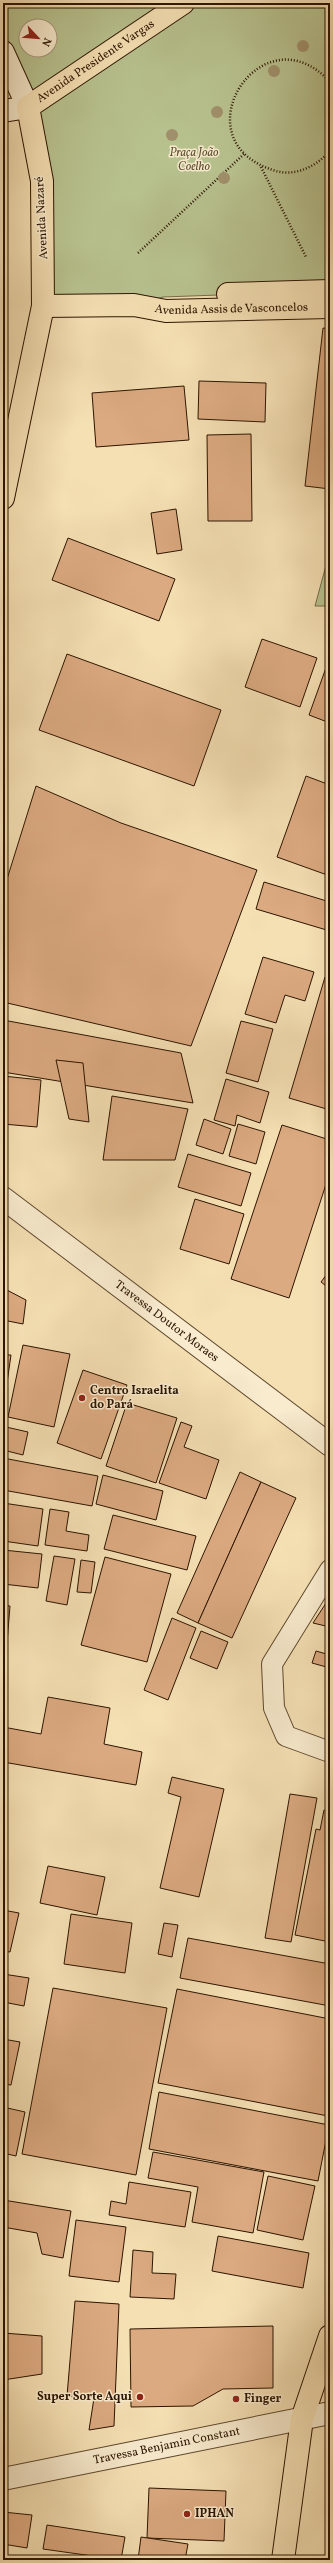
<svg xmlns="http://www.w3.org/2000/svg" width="333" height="2563" viewBox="0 0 333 2563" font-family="Vollkorn,serif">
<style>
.green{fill:#b8c390;stroke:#726c48;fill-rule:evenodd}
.building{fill:#dcaa81;stroke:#2c1400}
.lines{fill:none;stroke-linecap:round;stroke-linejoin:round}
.lane-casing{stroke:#5e472d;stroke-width:22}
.street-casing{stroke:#5e472d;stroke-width:24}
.secondary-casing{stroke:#2c1400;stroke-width:24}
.primary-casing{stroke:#2c1400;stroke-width:24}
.path{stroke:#2c1400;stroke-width:2.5;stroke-dasharray:1 2;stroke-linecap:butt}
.lane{stroke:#f8ebce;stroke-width:20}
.street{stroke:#f8ebce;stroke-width:22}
.secondary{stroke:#f8ebce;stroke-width:22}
.primary{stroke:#f5e0b4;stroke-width:22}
.tree{fill:#a1916c}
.poi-dot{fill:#8f2418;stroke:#f8ebce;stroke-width:1.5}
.labels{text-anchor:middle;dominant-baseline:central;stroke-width:3;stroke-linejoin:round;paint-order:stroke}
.street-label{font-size:12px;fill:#2c1400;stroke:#f8ebce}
.park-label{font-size:12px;font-style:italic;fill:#5d5132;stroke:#f8ebce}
.poi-label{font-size:12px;font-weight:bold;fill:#2c1400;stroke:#f8ebce;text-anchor:start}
</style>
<rect width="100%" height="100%" fill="#f5e0b4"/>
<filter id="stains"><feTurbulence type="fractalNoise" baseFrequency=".005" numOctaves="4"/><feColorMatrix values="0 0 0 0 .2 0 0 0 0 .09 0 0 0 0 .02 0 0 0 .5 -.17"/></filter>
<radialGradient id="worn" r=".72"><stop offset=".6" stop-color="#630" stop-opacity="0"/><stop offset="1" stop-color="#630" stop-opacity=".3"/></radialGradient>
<!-- green -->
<g class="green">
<path d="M3,3h327v288l-167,6 -29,8 -91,1v-79l-40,-185zM26,26h24v24h-24z"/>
<polygon points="328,558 330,559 330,606 315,606"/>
</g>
<!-- building -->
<g class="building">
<polygon points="323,328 330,329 330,489 305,486"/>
<polygon points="199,381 266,383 265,422 198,419"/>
<polygon points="184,386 189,440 96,447 92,393"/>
<polygon points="251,434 252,521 208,521 207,435"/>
<polygon points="176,509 182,550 157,554 151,513"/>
<polygon points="68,538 175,579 159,621 52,580"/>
<polygon points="262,639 317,658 300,707 245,687"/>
<polygon points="67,654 221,710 194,786 39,730"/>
<polygon points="327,665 330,666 330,723 309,715"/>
<polygon points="306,776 330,785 330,876 277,857"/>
<polygon points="36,786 121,823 257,870 191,1046 3,1002 3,892"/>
<polygon points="264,882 330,902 330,931 256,909"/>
<polygon points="263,957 314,972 305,1001 285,995 276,1023 245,1014"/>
<polygon points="325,977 330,979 330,1110 289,1098"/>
<polygon points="3,1020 181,1053 193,1103 3,1072"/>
<polygon points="241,1021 273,1029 258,1082 226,1073"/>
<polygon points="56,1060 83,1063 89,1122 69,1119"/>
<polygon points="3,1076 41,1080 37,1127 3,1124"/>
<polygon points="226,1079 269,1092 260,1123 237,1115 235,1126 214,1120"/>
<polygon points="112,1096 188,1109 175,1160 103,1160"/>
<polygon points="204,1119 231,1129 223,1154 196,1145"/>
<polygon points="238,1124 265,1132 256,1164 229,1156"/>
<polygon points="282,1125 330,1140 330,1172 289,1298 231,1279"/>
<polygon points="188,1154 251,1173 241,1206 178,1187"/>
<polygon points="195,1199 244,1214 229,1264 180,1249"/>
<polygon points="330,1270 330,1289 321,1282"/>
<polygon points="3,1288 26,1300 23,1324 3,1320"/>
<polygon points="23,1345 70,1354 54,1427 8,1417"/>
<polygon points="3,1355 11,1355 7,1383 3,1382"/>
<polygon points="83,1370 127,1385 101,1459 57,1443"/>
<polygon points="127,1403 177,1418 156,1483 106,1466"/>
<polygon points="181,1422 192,1426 184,1447 219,1460 206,1499 159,1483"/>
<polygon points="6,1427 28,1432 23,1455 3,1450"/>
<polygon points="3,1458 98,1476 92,1506 3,1490"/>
<polygon points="240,1472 261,1482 198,1623 177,1613"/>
<polygon points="103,1475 163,1491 156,1520 96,1504"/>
<polygon points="261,1482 296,1498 232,1638 198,1623"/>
<polygon points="3,1503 43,1509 38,1546 3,1541"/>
<polygon points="50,1509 69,1512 66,1531 89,1535 87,1551 45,1545"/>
<polygon points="113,1515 196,1536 187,1570 104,1549"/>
<polygon points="3,1550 42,1554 38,1588 3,1584"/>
<polygon points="54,1556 75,1559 67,1605 46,1601"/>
<polygon points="105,1557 171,1574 147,1662 81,1645"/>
<polygon points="81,1560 95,1562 91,1593 77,1592"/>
<polygon points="330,1597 330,1627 313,1623"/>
<polygon points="3,1605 10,1606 7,1643 3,1643"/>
<polygon points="172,1618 196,1628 168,1700 144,1690"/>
<polygon points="201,1631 228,1642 217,1669 190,1658"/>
<polygon points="316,1651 330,1655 330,1668 312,1663"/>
<polygon points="48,1697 110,1708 104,1744 142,1752 136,1785 3,1762 3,1727 41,1734"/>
<polygon points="172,1777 224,1789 199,1897 160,1888 181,1797 168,1793"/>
<polygon points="290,1794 317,1798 291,1942 265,1938"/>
<polygon points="324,1810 330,1811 330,1942 295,1935 316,1829 320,1830"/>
<polygon points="48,1866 105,1877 97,1915 40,1903"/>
<polygon points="3,1910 19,1913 10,1952 3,1951"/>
<polygon points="71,1914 132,1923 125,1973 64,1964"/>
<polygon points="164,1923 178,1925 172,1957 158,1954"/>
<polygon points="188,1938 330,1964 330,2006 180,1978"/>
<polygon points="3,1974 29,1978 24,2006 3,2002"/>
<polygon points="53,1988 167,2008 136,2175 22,2154"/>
<polygon points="177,1989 330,2019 328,2116 158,2083"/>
<polygon points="3,2039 20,2042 11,2085 3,2084"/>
<polygon points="159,2092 329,2125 318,2181 149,2149"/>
<polygon points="3,2107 25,2112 16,2156 3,2153"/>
<polygon points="153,2152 264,2172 253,2233 192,2222 198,2187 148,2178"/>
<polygon points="268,2176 315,2186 303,2240 257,2230"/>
<polygon points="129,2182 191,2192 185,2227 109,2215 111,2201 126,2204"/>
<polygon points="3,2200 71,2211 63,2258 42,2254 37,2233 3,2227"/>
<polygon points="76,2220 126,2227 119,2282 69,2276"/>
<polygon points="218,2236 309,2253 303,2288 212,2271"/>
<polygon points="133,2250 153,2252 152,2273 176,2274 174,2299 130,2297"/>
<polygon points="75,2301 119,2304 114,2426 89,2430 94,2398 67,2396"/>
<polygon points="273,2326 273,2388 223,2389 193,2406 131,2407 130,2329"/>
<polygon points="3,2333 42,2336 42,2374 3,2380"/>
<polygon points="149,2488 226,2491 224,2541 147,2538"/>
<polygon points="3,2512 32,2515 27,2548 3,2544"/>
<polygon points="47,2525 125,2537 121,2560 43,2549"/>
<polygon points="141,2537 188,2544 185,2560 138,2560"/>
</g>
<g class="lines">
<!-- lane casing -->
<g class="lane-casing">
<polyline id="lane" points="330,1570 272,1664 274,1708 286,1736 330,1752"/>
</g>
<!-- street casing -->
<g class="street-casing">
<g id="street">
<path id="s1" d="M3,1198l327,247"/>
<path id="s2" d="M3,2479l327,-66"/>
</g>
</g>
<!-- secondary casing -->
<g class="secondary-casing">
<polyline id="secondary" points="3,52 28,107 3,111"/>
</g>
<!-- primary casing -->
<g class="primary-casing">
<g id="primary">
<polyline points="228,294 330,291"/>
<path id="s3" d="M43,306l91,-1 32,6 164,-4"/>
<path id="s4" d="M3,498l40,-192 -1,-125 -14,-74 155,-104"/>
<polyline points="283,2560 302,2419 330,2336"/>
</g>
</g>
<!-- path -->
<g class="path">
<path d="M330,82c-68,-75 -155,60 -54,89 20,6 42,-6 54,-20"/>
<polyline points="261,167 306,257"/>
<polyline points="138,253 244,154"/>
</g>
<!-- lane -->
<use href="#lane" class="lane"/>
<!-- street -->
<use href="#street" class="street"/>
<!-- secondary -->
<use href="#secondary" class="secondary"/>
<!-- primary -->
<use href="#primary" class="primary"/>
</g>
<!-- trees -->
<g class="tree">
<circle cx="303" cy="46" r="6"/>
<circle cx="274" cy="71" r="6"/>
<circle cx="217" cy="112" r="6"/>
<circle cx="172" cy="135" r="6"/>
<circle cx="224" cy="178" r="6"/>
</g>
<!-- markers -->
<g class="poi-dot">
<circle cx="82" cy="1398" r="4"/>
<circle cx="140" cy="2397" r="4"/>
<circle cx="236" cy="2399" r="4"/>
<circle cx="187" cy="2514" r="4"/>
</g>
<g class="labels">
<!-- street labels -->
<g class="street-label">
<text stroke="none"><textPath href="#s4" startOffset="478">Avenida Presidente Vargas</textPath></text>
<text transform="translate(42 218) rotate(-93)">Avenida Nazaré</text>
<text stroke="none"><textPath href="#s3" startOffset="189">Avenida Assis de Vasconcelos</textPath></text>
<text stroke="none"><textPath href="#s1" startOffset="205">Travessa Doutor Moraes</textPath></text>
<text stroke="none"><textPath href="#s2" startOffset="167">Travessa Benjamin Constant</textPath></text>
</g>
<!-- park labels -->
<g class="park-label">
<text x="194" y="153">Praça João<tspan x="194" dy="14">Coelho</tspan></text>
</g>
<!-- poi labels -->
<g class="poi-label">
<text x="90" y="1391">Centro Israelita<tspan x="90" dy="14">do Pará</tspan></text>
<text x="132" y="2397" text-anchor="end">Super Sorte Aqui</text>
<text x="244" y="2399">Finger</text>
<text x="195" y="2514">IPHAN</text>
</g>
</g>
<!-- margin -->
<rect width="333" height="2563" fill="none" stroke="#f5e0b4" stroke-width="16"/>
<rect x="4" y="4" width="325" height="2555" fill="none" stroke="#2c1400" stroke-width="2"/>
<rect x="8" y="8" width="317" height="2547" fill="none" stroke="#2c1400"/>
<!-- north arrow -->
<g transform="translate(38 38) rotate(116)"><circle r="19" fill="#f8ebce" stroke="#a6957c"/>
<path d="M0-3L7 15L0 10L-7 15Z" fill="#8f2418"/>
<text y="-6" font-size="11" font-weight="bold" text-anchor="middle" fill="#2c1400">N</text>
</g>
<rect width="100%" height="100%" filter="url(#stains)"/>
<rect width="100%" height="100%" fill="url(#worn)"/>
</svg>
